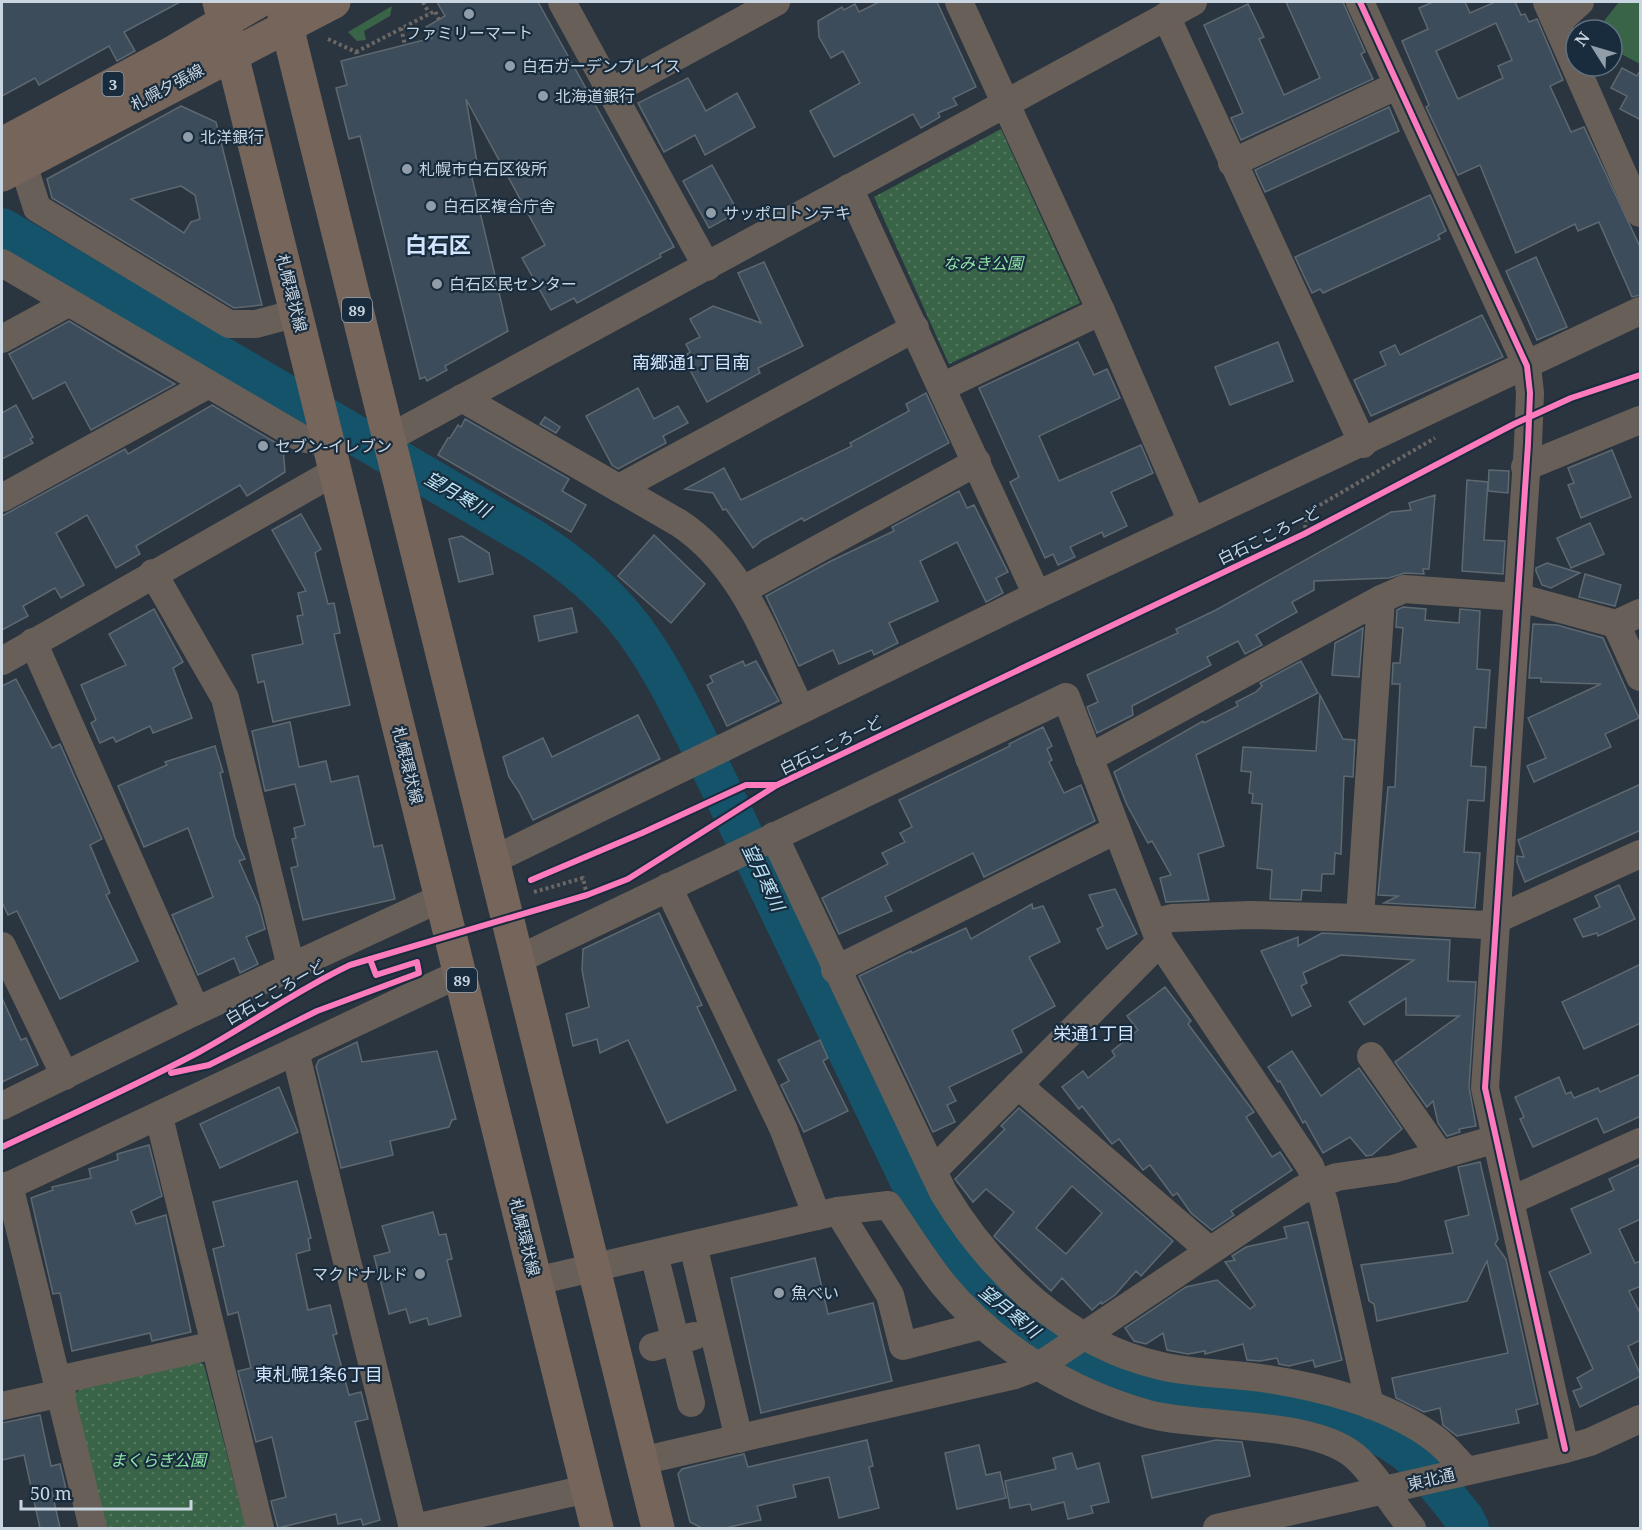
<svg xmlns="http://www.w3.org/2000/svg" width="1642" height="1530" viewBox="0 0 1642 1530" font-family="'Noto Serif','Noto Sans JP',serif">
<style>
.grass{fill:#3a6447}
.park{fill:url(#park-dots)}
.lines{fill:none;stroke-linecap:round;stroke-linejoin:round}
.river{stroke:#145369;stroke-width:40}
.building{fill:#3d4c5a;stroke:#5e6870;stroke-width:1.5;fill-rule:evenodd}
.path{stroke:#6b6765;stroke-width:4;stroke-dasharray:3 3;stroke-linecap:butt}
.minor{stroke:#695f59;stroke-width:28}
.major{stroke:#76655b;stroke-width:33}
.cycleway-casing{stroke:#182c3d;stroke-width:10}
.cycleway{stroke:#fd7abc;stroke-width:6}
.poi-dot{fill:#919da9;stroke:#182c3d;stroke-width:2}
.labels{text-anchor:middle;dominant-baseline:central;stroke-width:4.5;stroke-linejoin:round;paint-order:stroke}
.shield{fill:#182c3d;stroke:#94a2b0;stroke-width:1.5}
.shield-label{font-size:15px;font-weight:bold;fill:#c9d5e1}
.poi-label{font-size:16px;fill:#c9d5e1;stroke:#182c3d;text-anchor:start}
.street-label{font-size:16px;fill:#c9d5e1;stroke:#182c3d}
.park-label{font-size:16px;font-style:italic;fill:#8ee5a5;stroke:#182c3d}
.neighbourhood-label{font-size:18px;fill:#d2e5fe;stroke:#182c3d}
.water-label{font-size:18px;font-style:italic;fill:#bbe4f6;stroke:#182c3d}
.district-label{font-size:22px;font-weight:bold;fill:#d2e5fe;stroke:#182c3d}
</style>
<defs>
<pattern id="park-dots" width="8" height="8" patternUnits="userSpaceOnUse" patternTransform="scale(1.5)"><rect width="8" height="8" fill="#3a6447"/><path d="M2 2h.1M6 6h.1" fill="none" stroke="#557961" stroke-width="1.8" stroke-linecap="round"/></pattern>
</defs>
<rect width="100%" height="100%" fill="#2a3540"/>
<!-- grass -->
<g class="grass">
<polygon points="1619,2 1640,2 1640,64 1612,49 1612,30 1606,30 1604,21"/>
<polygon points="392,6 390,16 364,31 366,40 357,41 348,32"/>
</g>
<!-- park -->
<g class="park">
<polygon points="1001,129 1080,303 949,364 874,197"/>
<polygon points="197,1360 204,1365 246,1528 106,1528 73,1398 79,1389"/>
</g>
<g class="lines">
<!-- river -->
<path class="river" d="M2,228l531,311c91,58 118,109 165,202l226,469c15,24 31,49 50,71 54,61 131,103 212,114 30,4 60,4 91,7 42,5 92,23 127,48 17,12 45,50 60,68l5,10"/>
</g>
<!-- building -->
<g class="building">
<polygon points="2,2 180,2 124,32 135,51 117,61 109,46 39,85 35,78 2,96"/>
<polygon points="437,2 538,2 674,247 660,254 661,257 577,303 574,298 551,310 522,258 545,245 466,99 477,162 469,165 508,331 445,366 447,370 427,381 425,377 420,379 360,136 349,139 336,88 347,85 341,61 432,38 426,27 445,16"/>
<polygon points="879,2 937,2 976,87 953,98 957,105 938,113 940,117 921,128 913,114 834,157 810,111 860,83 843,51 831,58 819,37 818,21 842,7 844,10 855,4 859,12"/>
<polygon points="1286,2 1343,2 1365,52 1361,54 1373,79 1241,140 1231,118 1243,113 1204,25 1248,4 1264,37 1259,39 1284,95 1320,78"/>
<path d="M1433,2h32l5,11 25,-11h20l6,13 4,-1 4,8 8,-3 26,61 -13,6 21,46 13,-5 57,122v46l-9,2 -33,-75 -21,9 -3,-7 -59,29 -36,-88 -22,10 -32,-68 3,-2 -27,-64 26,-12 -9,-21zM1496,23l16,37 -14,6 5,12 -45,21 -22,-48z"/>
<polygon points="1622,68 1637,76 1641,69 1641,120 1620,109 1627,96 1611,88"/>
<polygon points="688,78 706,111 737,93 755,127 705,155 695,135 664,152 638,103"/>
<path d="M181,106l35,16 46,183 -28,3 -182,-110 -5,-19zM181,186l14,9 5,24 -9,3 -7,11 -53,-34z"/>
<polygon points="1389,107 1399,131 1265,192 1255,170"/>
<polygon points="712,165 738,212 709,228 683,181"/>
<polygon points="1430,195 1446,231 1438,235 1440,239 1323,293 1320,289 1312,293 1295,257"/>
<polygon points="1536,257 1567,327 1537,340 1506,271"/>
<polygon points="764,262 803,346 758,368 760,373 707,402 689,368 693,366 687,354 690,352 686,344 700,337 690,319 713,306 761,323 738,273"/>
<polygon points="1482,315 1503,357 1371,416 1354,380 1386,365 1380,352 1395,345 1400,355"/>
<polygon points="69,321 125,355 175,384 91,430 65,382 33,399 9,354"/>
<polygon points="1078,342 1094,375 1107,369 1120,398 1039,436 1059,481 1141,445 1153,473 1111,492 1127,526 1104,537 1102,532 1070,547 1075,557 1058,565 1053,554 1045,558 1010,482 1019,477 979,388"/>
<polygon points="1278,342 1293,381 1230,405 1215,367"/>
<polygon points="638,388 654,419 678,406 688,423 663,436 666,443 618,469 612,465 586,416"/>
<polygon points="926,393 949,443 804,521 802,518 762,540 753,548 726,509 723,510 713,493 685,489 724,468 741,500 852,446 850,443 909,411 906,404"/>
<polygon points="16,405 33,437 30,439 33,443 2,459 2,413"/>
<polygon points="212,405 283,447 285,472 247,496 240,485 136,546 140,554 116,568 87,515 56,533 84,585 61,598 55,588 23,606 28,616 2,630 2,516 125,449 128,454"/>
<polygon points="545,417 560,427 556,433 540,424"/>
<polygon points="465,419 569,479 562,491 586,505 571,532 438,455 448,438 450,438 458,425 461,427"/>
<polygon points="1612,450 1631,497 1581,518 1568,485 1574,483 1568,468"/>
<polygon points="1489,470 1509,471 1508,493 1488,491"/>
<polygon points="1467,480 1488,482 1484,540 1505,541 1503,574 1462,571"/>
<polygon points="959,491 967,508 974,505 1008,572 996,578 1003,593 986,602 957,542 920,561 938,601 889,623 898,643 874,655 872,650 839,664 833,650 799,666 766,596 831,561 894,531 892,527"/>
<polygon points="1435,495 1429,569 1423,569 1424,574 1405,573 1389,578 1314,581 1314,590 1292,602 1297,612 1256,635 1262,645 1245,654 1238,641 1207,657 1211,665 1132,706 1133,715 1097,733 1087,707 1098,702 1087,675 1178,633 1176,629 1216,610 1391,512 1411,510 1409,503"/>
<polygon points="301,514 321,549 315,553 328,604 334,603 340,633 334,634 350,705 273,722 264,681 258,683 252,655 303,644 297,616 303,615 298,593 306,591 272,530"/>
<polygon points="1590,523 1604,554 1571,568 1557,538"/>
<polygon points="654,535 705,584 671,623 618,576"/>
<polygon points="462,536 489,553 493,574 459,582 449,539"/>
<polygon points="1547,563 1580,573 1551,588 1542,585 1536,571 1536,568"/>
<polygon points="1585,574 1621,585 1615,606 1579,597"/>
<polygon points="1403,607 1426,609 1425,620 1459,623 1460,609 1480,611 1477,669 1490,670 1486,728 1474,727 1471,766 1486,767 1484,801 1468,800 1464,852 1480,853 1475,908 1384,903 1398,896 1378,895 1388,787 1395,787 1400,684 1392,684 1393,663 1400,663 1403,628 1396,627 1397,610"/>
<polygon points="572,608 577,632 539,641 534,616"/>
<polygon points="154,609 183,662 173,668 192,718 153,733 150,726 116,742 113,737 100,743 91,723 96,720 81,685 126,665 109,634"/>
<polygon points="1533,624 1557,625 1603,638 1639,718 1605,734 1611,747 1534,782 1527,766 1546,758 1528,718 1601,684 1541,682 1541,678 1529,678"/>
<polygon points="1363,628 1359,677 1332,675 1335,643"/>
<polygon points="743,661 745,666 756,661 779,701 727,726 707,685 713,682 710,676"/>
<polygon points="1301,661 1318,693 1196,755 1224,846 1198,854 1209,900 1166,902 1160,878 1171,875 1152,841 1148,843 1127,805 1114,772 1203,721 1204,723 1238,706 1236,702 1256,692 1262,686 1260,683"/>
<polygon points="16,679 52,748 60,744 102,839 90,845 110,893 106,895 138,961 60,999 17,911 8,915 2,902 2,686"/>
<polygon points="1320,695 1343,739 1355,740 1353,777 1344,776 1341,854 1335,853 1334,874 1322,874 1321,891 1302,890 1301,900 1270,899 1272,870 1257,868 1262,804 1252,803 1253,794 1249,793 1251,772 1241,771 1243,747 1316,751"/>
<polygon points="638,715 660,759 533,820 519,792 509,777 503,757 543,738 552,757"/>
<polygon points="290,722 299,767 326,761 331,782 358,776 374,847 382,845 395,899 303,920 291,868 298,866 292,839 296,838 294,828 305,825 295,784 265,791 252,731"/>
<polygon points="1043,727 1052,746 1047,749 1052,760 1049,762 1064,793 1081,785 1095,821 984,877 973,853 885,897 892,911 839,934 822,898 888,864 882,853 905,842 900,833 912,827 899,800 1010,746 1009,744"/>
<polygon points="215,746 223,772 220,773 235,838 245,859 239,861 259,906 265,929 246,937 258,964 240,973 234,958 198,975 172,915 213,897 188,828 144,847 118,786 167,765 165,762"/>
<polygon points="1641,784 1641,830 1525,882 1517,862 1517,856 1524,857 1518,840"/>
<polygon points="1619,885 1635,919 1598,936 1597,933 1583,937 1574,919 1600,907 1595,896"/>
<polygon points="1115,889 1137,934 1107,949 1097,929 1103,926 1089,895"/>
<polygon points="1032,904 1033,909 1043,906 1060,942 1029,957 1055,1006 1012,1030 1022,1052 949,1087 956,1101 947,1105 955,1122 933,1132 859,976 911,951 912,953 966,928 971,939"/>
<polygon points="659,913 702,1005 697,1007 736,1090 667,1123 628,1040 600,1053 597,1039 573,1046 566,1014 589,1007 582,970 583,949"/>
<polygon points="1322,933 1450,940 1448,981 1476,982 1469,1087 1476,1126 1459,1129 1460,1132 1447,1136 1438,1123 1433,1101 1427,1107 1395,1062 1459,1016 1406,1015 1406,998 1364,1025 1349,1002 1414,960 1341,955 1303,973 1307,983 1301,986 1311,1006 1292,1016 1261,951 1298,937 1298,946"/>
<polygon points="1641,964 1641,1023 1584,1049 1562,1002"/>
<polygon points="1165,987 1191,1021 1188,1024 1254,1112 1246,1117 1272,1157 1280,1152 1292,1170 1231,1211 1234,1215 1212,1230 1191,1213 1177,1193 1173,1196 1150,1165 1143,1170 1119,1139 1112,1144 1082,1106 1079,1109 1062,1087 1083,1071 1088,1078 1115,1056 1112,1051 1138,1030 1127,1016"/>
<polygon points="2,998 21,1040 26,1038 38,1065 2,1082"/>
<polygon points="820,1040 828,1058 823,1061 848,1111 804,1132 781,1085 789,1081 778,1060"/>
<polygon points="357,1042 362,1062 437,1051 456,1119 452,1120 449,1127 390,1141 393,1155 341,1168 316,1066 319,1060"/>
<polygon points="1292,1051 1321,1096 1359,1068 1402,1129 1372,1155 1366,1156 1350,1137 1323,1153 1305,1121 1303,1123 1280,1081 1278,1082 1268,1067"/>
<polygon points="1641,1074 1641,1116 1604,1133 1597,1118 1533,1147 1520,1119 1524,1117 1515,1097 1559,1077 1566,1094 1571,1092 1574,1098 1598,1088 1600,1092"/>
<polygon points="279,1087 298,1132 220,1168 200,1124"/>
<path d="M1019,1108l154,133 -32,35 -5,-5 -21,24 -13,9 -1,-2 -9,8 -30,-32 -11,13 -54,-52 -3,-3 20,-24 -28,-23 -13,13 -18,-23 50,-50 -4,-3zM1072,1186l30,27 -36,41 -30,-26z"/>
<polygon points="149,1145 162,1196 131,1211 136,1224 166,1215 191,1332 152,1341 150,1333 72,1351 60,1293 53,1294 31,1198 53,1190 52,1187 91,1178 89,1169 118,1160 117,1154"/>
<polygon points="1480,1162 1498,1239 1495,1244 1506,1259 1538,1404 1516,1410 1519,1423 1457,1436 1443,1425 1440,1408 1424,1412 1396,1398 1392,1378 1508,1353 1487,1261 1467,1301 1377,1321 1374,1304 1369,1301 1361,1265 1453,1253 1445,1221 1469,1215 1458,1167"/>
<polygon points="1641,1164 1641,1219 1619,1229 1635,1263 1641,1261 1641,1286 1629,1291 1641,1315 1641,1340 1628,1346 1641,1376 1580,1407 1573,1391 1582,1388 1577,1378 1593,1369 1549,1272 1591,1253 1571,1209 1614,1190 1609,1179"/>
<polygon points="297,1181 311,1238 308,1239 310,1250 296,1254 308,1310 330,1305 337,1334 333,1335 349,1395 361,1392 368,1419 355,1422 380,1520 363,1525 361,1519 338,1524 336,1514 278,1528 271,1501 286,1497 272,1437 256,1442 238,1371 251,1368 238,1312 228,1315 213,1249 224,1246 213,1202"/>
<polygon points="433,1212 439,1235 446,1234 452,1259 447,1260 461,1316 429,1325 427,1318 410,1323 406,1309 389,1314 374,1256 390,1252 382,1226"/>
<polygon points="1308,1222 1342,1360 1315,1367 1313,1360 1289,1366 1279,1364 1277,1358 1260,1361 1247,1360 1243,1344 1205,1354 1205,1351 1188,1354 1167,1350 1163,1333 1146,1344 1134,1341 1125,1328 1186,1287 1217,1280 1250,1309 1255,1305 1225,1262 1235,1260 1232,1256 1246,1247 1287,1238 1284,1227"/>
<polygon points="815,1258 828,1314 873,1303 892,1381 761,1413 731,1278"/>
<polygon points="40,1415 51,1466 60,1464 66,1489 52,1492 60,1528 40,1528 24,1455 2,1460 2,1423"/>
<polygon points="867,1440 873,1466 869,1467 879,1508 839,1518 829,1477 793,1485 796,1497 757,1506 761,1520 725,1528 702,1528 690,1522 678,1474 682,1469 744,1454 748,1467"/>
<polygon points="1216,1440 1242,1442 1250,1476 1152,1498 1142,1456"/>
<polygon points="979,1445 986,1475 1000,1472 1006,1498 957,1509 945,1453"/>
<polygon points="1072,1453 1077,1469 1099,1463 1109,1502 1091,1506 1093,1513 1068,1519 1064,1502 1032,1510 1030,1504 1010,1508 1005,1481 1056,1469 1053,1458"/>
</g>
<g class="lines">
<!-- path -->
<g class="path">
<polyline points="423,2 429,13"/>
<polyline points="401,28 405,45"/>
<polyline points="328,39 356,52 357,57"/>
<polyline points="356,52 435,11 439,20"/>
<polyline points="1304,534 1308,512 1435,438"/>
<polyline points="534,892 583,878 587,895"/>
</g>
<!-- minor -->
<g class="minor">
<polyline points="562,2 707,267"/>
<polyline points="959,2 1101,311 1192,522"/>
<polyline points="1360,2 1527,366 1530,393 1528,444 1485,1088 1565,1449"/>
<polyline points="1547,2 1640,213"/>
<polyline points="1166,16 1363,444"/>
<polyline points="1557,23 1580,2"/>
<polyline points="611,92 776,2"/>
<polyline points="1232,163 1398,85"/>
<polyline points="23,164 37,208 229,324 256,324 297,313"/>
<polyline points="849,188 1037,595"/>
<polyline points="2,263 301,438 329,443"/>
<polyline points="2,339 68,303"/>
<polyline points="942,387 1101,311"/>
<path d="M462,398l217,125c65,43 89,119 122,187"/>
<polyline points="389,438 1193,2"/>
<polyline points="1525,467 1640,420"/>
<polyline points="619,488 915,328"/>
<polyline points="2,498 207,385"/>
<polyline points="153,573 225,698 291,967"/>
<polyline points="743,590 977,462"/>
<polyline points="1381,599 1404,589 1517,597 1616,624 1640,613"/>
<polyline points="1616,624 1640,677"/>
<polyline points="33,642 196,1011"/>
<polyline points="2,661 336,471"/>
<polyline points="1089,758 1381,599 1360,918"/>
<path d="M774,836l169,356c48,80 124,153 218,174 34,8 66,7 100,12 57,8 128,26 174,61 12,9 22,22 32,32"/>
<polyline points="493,860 1037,595 1640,311"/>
<polyline points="668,887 783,1128 817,1216"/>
<polyline points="1153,923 1172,918 1250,915 1360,918 1484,925 1640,854"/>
<polyline points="2,946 65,1076"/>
<polyline points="517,960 1066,697 1160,942 1310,1166 1324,1202 1370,1405"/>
<polyline points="835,970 1116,830"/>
<polyline points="295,1051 413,1528"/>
<polyline points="1371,1056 1440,1155"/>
<polyline points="1018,1085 1209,1250"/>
<polyline points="2,1106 196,1011 441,898"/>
<polyline points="159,1117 260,1528"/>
<polyline points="933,1171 1160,942"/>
<polyline points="9,1185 93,1528"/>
<polyline points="2,1189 461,973"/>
<polyline points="1510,1201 1640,1142"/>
<polyline points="838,1211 890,1295 903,1346 983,1325"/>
<polyline points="693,1245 739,1439"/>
<polyline points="654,1254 691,1403"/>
<path d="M536,1281l302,-70 50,-6c18,26 35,54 55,79 52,63 126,108 205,130 56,15 170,5 211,46 20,20 35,47 53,68"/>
<polyline points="653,1347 694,1336"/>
<polyline points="58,1380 215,1345"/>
<polyline points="2,1406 62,1393"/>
<polyline points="641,1461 1015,1375 1039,1366 1301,1190 1337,1177 1393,1169 1496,1139"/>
<polyline points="415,1528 587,1489"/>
<polyline points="1217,1528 1565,1449 1590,1442 1640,1419"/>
</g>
<!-- major -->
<g class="major">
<polyline points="219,2 597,1528"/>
<polyline points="281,2 658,1528"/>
<polyline points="2,144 173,52 258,2"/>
<polyline points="2,175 334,2"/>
</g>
<!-- cycleway casing -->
<g class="cycleway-casing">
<g id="cycleway">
<polyline points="1360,2 1527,366 1530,393 1528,444 1485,1088 1565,1449"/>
<polyline points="531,880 642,833 746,785 777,785"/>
<polyline points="171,1073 209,1065 317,1011 419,973 417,962 376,975 370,959"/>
<path d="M2,1147c66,-31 133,-61 197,-95 51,-28 98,-62 151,-87l237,-70 41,-16 149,-94 527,-251 210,-110 57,-26 69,-23"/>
</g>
</g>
<!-- cycleway -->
<use href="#cycleway" class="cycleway"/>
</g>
<!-- markers -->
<g class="poi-dot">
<circle cx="469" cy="14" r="6"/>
<circle cx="510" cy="66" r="6"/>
<circle cx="543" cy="96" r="6"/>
<circle cx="188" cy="137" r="6"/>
<circle cx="407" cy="169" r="6"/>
<circle cx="431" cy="206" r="6"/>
<circle cx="711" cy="213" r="6"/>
<circle cx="437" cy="284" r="6"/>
<circle cx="263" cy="446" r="6"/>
<circle cx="420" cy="1274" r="6"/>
<circle cx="779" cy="1293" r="6"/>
</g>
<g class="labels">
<!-- shield labels -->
<g class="shield">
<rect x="102.5" y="72" width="21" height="24" rx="4.5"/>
<rect x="342" y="298" width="30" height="24" rx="4.5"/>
<rect x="447" y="968" width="30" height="24" rx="4.5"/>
</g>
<g class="shield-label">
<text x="113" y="84">3</text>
<text x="357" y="310">89</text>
<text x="462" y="980">89</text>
</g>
<!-- poi labels -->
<g class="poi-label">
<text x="469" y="33" text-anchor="middle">ファミリーマート</text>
<text x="522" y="66">白石ガーデンプレイス</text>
<text x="555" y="96">北海道銀行</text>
<text x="200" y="137">北洋銀行</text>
<text x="419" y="169">札幌市白石区役所</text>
<text x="443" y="206">白石区複合庁舎</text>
<text x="723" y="213">サッポロトンテキ</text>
<text x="449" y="284">白石区民センター</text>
<text x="275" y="446">セブン-イレブン</text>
<text x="408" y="1274" text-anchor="end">マクドナルド</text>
<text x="791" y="1293">魚べい</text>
</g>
<!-- street labels -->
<g class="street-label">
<text transform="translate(167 87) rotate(-28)">札幌夕張線</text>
<text transform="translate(292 293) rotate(76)">札幌環状線</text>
<text transform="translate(1269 535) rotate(-26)">白石こころーど</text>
<text transform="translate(831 745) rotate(-26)">白石こころーど</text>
<text transform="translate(408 765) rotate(76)">札幌環状線</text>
<text transform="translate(275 992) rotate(-30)">白石こころーど</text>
<text transform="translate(525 1237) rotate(76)">札幌環状線</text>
<text transform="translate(1431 1479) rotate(-13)">東北通</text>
</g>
<!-- park labels -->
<g class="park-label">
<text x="983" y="263">なみき公園</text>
<text x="158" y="1460">まくらぎ公園</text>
</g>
<!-- neighbourhood labels -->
<g class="neighbourhood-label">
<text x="691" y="362">南郷通1丁目南</text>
<text x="1094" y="1033">栄通1丁目</text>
<text x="319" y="1374">東札幌1条6丁目</text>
</g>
<!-- water labels -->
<g class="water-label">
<text transform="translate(458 494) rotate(30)">望月寒川</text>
<text transform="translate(764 877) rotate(64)">望月寒川</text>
<text transform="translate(1010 1311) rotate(39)">望月寒川</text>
</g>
<!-- district labels -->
<g class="district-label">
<text x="438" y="244">白石区</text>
</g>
</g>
<!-- border -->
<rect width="1642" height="1530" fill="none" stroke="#c9d5e1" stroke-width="6"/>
<!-- north arrow -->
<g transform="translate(1594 48) rotate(307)"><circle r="28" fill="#182c3d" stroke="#5f707f" stroke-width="1.5"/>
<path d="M0-4.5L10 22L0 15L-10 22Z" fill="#919da9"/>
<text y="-9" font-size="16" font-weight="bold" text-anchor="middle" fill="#c9d5e1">N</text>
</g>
<!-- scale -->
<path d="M21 1500v9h170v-9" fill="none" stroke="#c9d5e1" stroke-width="3"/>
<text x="30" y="1500" font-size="18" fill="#c9d5e1" stroke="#182c3d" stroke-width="4.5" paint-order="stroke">50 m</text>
</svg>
